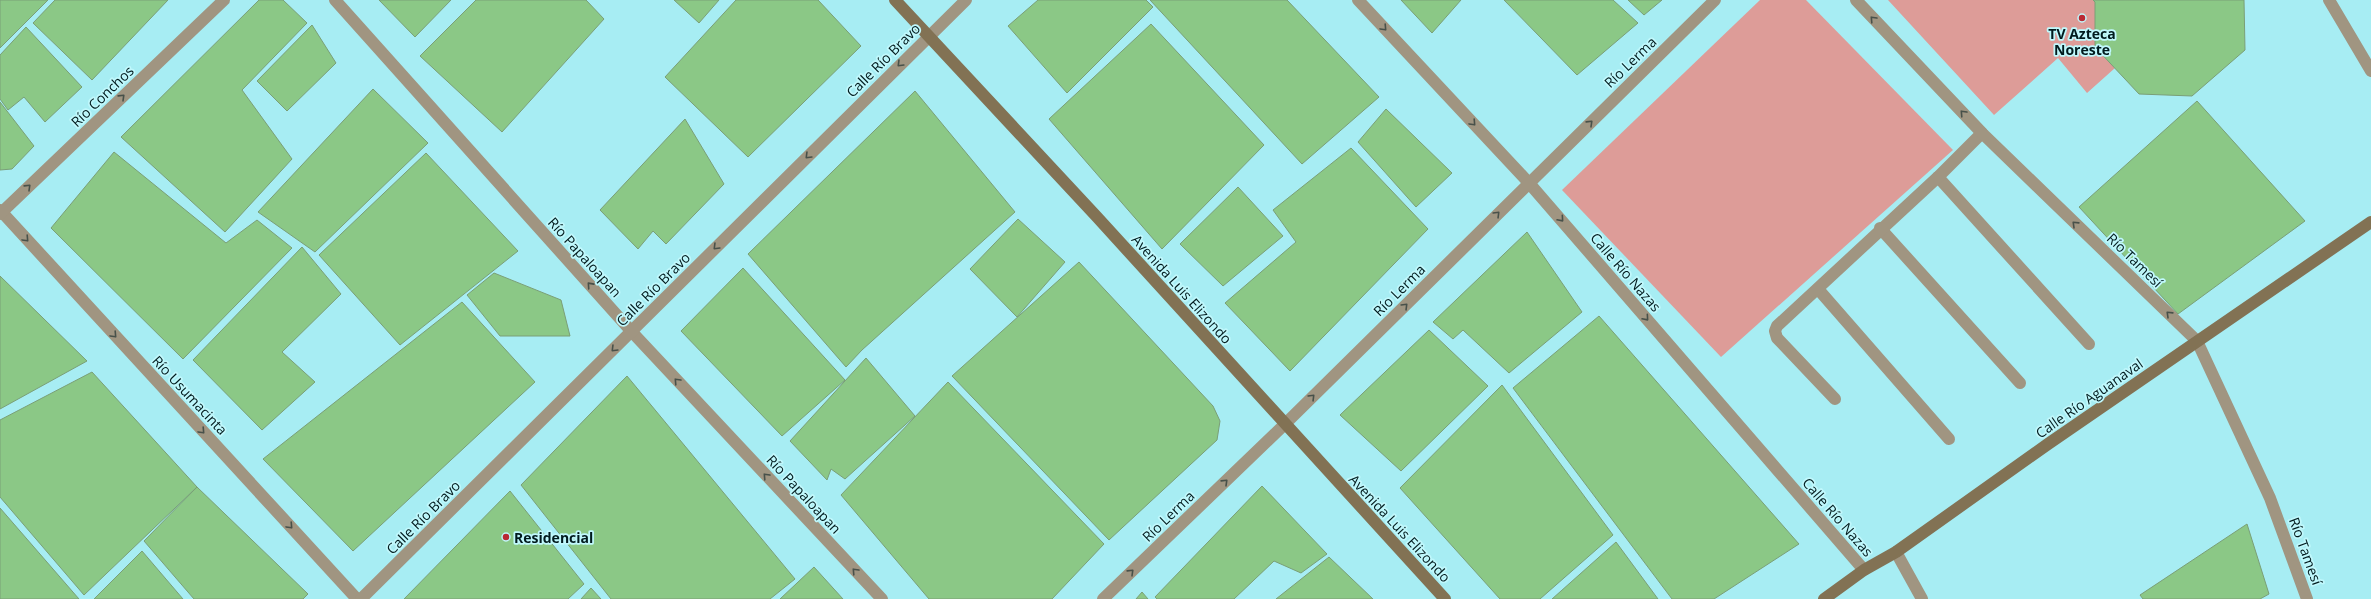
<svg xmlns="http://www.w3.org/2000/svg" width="2371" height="599" viewBox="0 0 2371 599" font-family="'Open Sans',sans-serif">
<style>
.green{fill:#dd9c98}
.building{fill:#8bc886;stroke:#7a9f77}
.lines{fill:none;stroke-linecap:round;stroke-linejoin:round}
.lane{stroke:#a09581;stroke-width:12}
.street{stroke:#a09581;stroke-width:12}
.secondary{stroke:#827254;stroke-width:12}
.oneway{stroke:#48514a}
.poi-dot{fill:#b92934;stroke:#c0f8fc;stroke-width:1.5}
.labels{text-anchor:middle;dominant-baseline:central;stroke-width:3.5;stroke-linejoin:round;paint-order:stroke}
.poi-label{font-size:14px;font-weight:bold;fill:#001a1d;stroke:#c0f8fc}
.street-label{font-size:14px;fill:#001a1d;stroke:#c0f8fc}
</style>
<rect width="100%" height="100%" fill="#a7edf3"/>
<!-- green -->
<g class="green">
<polygon points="1760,0 1806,0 1953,150 1721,357 1562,190"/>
<polygon points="1888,0 2093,0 2095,2 2095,47 2115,68 2087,93 2058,58 1994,115"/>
</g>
<!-- building -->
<g class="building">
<polygon points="0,0 48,0 0,48"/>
<polygon points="55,0 168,0 92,80 33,23"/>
<polygon points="259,0 283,0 307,23 242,90 292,159 225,232 121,137"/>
<polygon points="379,0 451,0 415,37"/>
<polygon points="476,0 586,0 604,19 502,132 420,56"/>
<polygon points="674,0 719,0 699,23"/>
<polygon points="736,0 818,0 861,46 748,157 665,77"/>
<polygon points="1038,0 1146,0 1153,7 1067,93 1008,26"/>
<polygon points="1150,0 1287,0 1379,97 1302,164"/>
<polygon points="1401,0 1461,0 1432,33"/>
<polygon points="1504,0 1613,0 1638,23 1577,75"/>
<polygon points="1628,0 1662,0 1644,15"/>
<polygon points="2093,0 2244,0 2245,50 2192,96 2139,94 2095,47 2095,2"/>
<polygon points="1151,24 1264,145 1162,249 1049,119"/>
<polygon points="312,25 336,63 287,111 257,81"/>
<polygon points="26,27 82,87 45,122 24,97 8,110 0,99 0,55"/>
<polygon points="373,89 428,143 315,252 258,212"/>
<polygon points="915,91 1015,212 862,350 846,367 748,254"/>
<polygon points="2197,101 2305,221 2178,314 2079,207"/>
<polygon points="0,102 34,146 12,169 0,170"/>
<polygon points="1386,109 1452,173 1416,207 1358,142"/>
<polygon points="685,119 724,184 666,244 653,231 638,249 600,210"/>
<polygon points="1351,148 1428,229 1290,371 1225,303 1296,242 1273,210"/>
<polygon points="114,152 226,243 257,220 292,248 183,359 51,228"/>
<polygon points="426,153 518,251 400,345 319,255"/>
<polygon points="1238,187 1283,236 1223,286 1180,244"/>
<polygon points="1018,219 1065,262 1017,317 970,269"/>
<polygon points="1527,232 1582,312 1509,373 1463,330 1453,339 1433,322"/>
<polygon points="302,247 341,294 282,352 315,382 262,430 193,360"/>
<polygon points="1079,262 1213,406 1220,421 1217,440 1109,540 952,376"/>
<polygon points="743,268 845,380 782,436 681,331"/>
<polygon points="494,273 561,300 570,336 500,336 467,295"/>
<polygon points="0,276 87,361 0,409"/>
<polygon points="462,302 535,382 353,551 263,459"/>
<polygon points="1599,316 1799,544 1714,599 1672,599 1513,388"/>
<polygon points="1429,330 1488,386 1401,471 1340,415"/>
<polygon points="866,358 915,416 845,479 831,469 827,480 790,441"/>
<polygon points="92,372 197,487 84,595 0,497 0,420"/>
<polygon points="627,376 795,579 770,599 611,599 521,485"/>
<polygon points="948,382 1104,544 1052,599 929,599 841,495"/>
<polygon points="1502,385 1613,535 1540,599 1500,599 1400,488"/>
<polygon points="1262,486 1327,554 1301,573 1274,561 1234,599 1157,599 1155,597"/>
<polygon points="197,487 308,594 303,599 194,599 144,541"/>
<polygon points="510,491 584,584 568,599 404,599"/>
<polygon points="0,508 79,599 0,599"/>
<polygon points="2247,524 2269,594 2260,599 2143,599 2140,595"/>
<polygon points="1616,542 1658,599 1552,599"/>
<polygon points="142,551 183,599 94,599"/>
<polygon points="1329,557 1373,599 1276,599"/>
<polygon points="814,567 843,599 780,599"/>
<polygon points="591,588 601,599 581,599"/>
<polygon points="1142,592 1148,599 1136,599"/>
</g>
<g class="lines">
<!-- lane -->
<g class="lane">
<polyline points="2329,0 2371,71"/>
<polyline points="1938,177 2089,344"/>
<polyline points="1880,228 2020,383"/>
<polyline points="1818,289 1949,439"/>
<polyline points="1835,399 1777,338 1775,331 1777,326 1938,177 1982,133"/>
</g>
<!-- street -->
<g class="street">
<polyline points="335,0 632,332 882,599"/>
<polyline points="1358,0 1529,183 1864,570"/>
<polyline points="1856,0 1982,133 2197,341 2270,498 2307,599"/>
<polyline points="0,210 357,599"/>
<polyline points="0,214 224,0"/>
<polyline points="1896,552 1922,599"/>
<polyline points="361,599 966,0"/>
<polyline points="1103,599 1284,425 1715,0"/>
</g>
<!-- secondary -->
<g class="secondary">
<polyline points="895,0 1097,217 1445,599"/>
<polyline points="1824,599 1864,570 1896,552 2048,444 2371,222"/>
</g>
</g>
<!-- one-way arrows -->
<defs><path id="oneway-chevron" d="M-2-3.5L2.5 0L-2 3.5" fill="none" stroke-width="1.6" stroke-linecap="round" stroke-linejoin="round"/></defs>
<g class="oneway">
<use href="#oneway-chevron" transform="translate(1873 19) rotate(-133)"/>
<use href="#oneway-chevron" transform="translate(1384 28) rotate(47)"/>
<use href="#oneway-chevron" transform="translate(900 64) rotate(135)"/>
<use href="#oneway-chevron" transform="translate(122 97) rotate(-44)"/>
<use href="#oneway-chevron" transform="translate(1963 113) rotate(-133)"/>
<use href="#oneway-chevron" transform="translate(1473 123) rotate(47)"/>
<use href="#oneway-chevron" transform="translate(1590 123) rotate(-44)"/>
<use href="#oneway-chevron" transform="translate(808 156) rotate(135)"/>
<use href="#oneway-chevron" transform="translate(28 187) rotate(-44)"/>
<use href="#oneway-chevron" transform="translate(1497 214) rotate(-45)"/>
<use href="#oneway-chevron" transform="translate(1561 219) rotate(49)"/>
<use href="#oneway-chevron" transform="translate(2075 224) rotate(-136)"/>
<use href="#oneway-chevron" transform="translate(26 239) rotate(47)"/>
<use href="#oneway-chevron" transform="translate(716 247) rotate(135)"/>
<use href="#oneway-chevron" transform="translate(590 285) rotate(-132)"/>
<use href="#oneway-chevron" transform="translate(1405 306) rotate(-45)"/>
<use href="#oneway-chevron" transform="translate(2169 314) rotate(-136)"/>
<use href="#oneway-chevron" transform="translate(1646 318) rotate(49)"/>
<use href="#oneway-chevron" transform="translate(114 335) rotate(47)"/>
<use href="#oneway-chevron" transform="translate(614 349) rotate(135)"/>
<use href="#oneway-chevron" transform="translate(677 381) rotate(-133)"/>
<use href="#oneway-chevron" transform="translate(1312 397) rotate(-45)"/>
<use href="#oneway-chevron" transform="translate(202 431) rotate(47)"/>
<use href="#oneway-chevron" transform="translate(766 476) rotate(-133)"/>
<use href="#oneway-chevron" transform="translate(1225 482) rotate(-44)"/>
<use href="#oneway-chevron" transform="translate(290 526) rotate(47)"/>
<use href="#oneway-chevron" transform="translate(855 571) rotate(-133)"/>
<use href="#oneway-chevron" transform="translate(1131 572) rotate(-44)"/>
</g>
<!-- markers -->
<g class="poi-dot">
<circle cx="2082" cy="18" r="4"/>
<circle cx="506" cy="537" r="4"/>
</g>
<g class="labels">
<!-- poi labels -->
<g class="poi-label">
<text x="2082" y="33">TV Azteca<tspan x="2082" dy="16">Noreste</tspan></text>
<text x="514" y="537" text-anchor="start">Residencial</text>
</g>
<!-- street labels -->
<g class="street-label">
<text transform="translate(883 60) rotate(-45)">Calle Río Bravo</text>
<text transform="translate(1630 62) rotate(-44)">Río Lerma</text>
<text transform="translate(102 96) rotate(-44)">Río Conchos</text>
<text transform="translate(585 257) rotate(48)">Río Papaloapan</text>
<text transform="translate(2135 260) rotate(44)">Río Tamesí</text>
<text transform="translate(1626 272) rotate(49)">Calle Río Nazas</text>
<text transform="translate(653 289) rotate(-45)">Calle Río Bravo</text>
<text transform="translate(1182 289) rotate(48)">Avenida Luis Elizondo</text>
<text transform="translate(1399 290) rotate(-45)">Río Lerma</text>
<text transform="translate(190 395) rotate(47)">Río Usumacinta</text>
<text transform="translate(2089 398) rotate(-35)">Calle Río Aguanaval</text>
<text transform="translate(804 494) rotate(47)">Río Papaloapan</text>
<text transform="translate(1168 516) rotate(-44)">Río Lerma</text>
<text transform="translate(423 517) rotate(-45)">Calle Río Bravo</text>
<text transform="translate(1838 517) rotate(49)">Calle Río Nazas</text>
<text transform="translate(1400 528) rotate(47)">Avenida Luis Elizondo</text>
<text transform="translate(2306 551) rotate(70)">Río Tamesí</text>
</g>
</g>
</svg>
